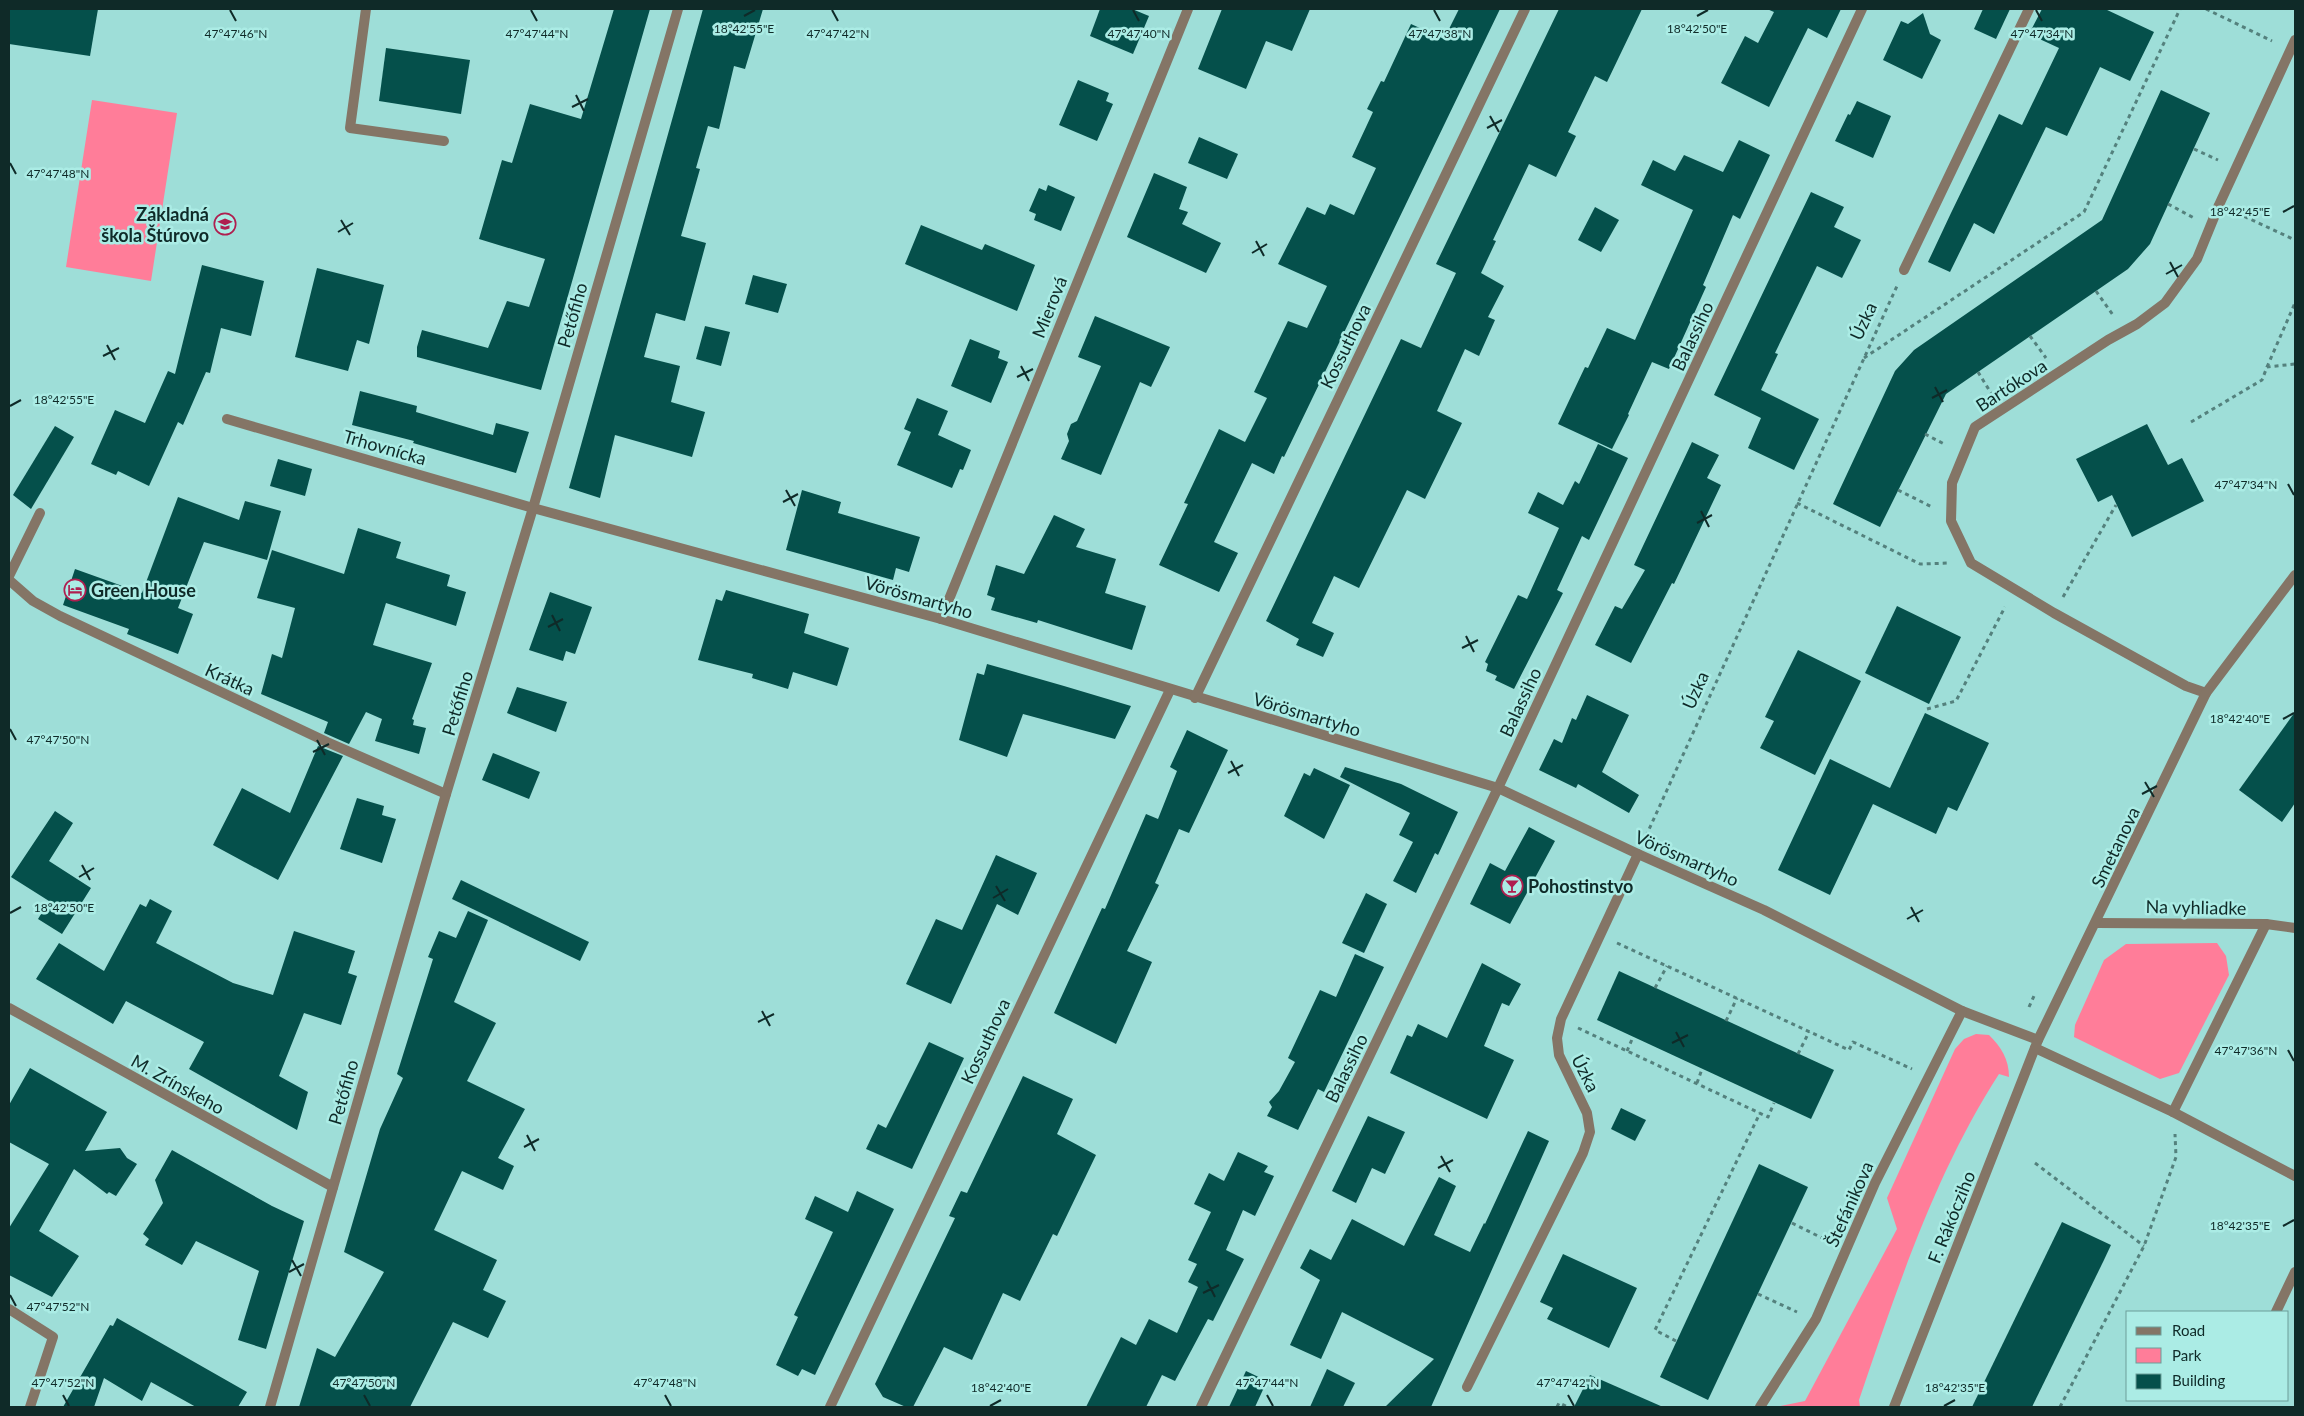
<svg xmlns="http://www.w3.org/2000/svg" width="2304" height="1416" viewBox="0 0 2304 1416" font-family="Lato,sans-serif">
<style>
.green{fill:#ff7d99}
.building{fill:#05504b}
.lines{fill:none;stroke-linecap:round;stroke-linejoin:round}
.path{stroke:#54817d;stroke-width:3;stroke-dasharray:4 4;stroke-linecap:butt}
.service{stroke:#847566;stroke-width:10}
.minor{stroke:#847566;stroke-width:10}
.tertiary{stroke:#847566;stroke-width:10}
.ticks{fill:none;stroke:#0f2a28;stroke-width:2}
.labels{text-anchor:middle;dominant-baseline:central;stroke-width:5;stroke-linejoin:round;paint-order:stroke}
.poi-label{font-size:18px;font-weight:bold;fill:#0f2a28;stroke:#abece5;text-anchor:start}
.street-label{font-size:18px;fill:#0f2a28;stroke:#abece5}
.ticks-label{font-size:12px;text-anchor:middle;fill:#0f2a28;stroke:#abece5;stroke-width:5;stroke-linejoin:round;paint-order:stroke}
</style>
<rect width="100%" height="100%" fill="#9eded8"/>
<!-- green -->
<g class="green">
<polygon points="92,100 177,113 151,281 66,267"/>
<polygon points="2217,943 2226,956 2229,975 2179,1073 2160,1079 2074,1037 2075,1025 2104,960 2126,944"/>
<path d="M1976,1034l13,1c12,12 20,24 20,42l-10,-3c-64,99 -102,215 -140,326l1,7h-85l30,-6 92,-172 -10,-31 68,-149 9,-10z"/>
</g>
<!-- building -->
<g class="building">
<polygon points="9,9 98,9 90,56 9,44"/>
<polygon points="614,9 650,9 541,390 417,357 417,347 422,330 488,348 507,301 529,307 545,259 479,239 502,160 512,163 530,104 581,119"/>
<polygon points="703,9 763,9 745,69 734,66 719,129 708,126 696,168 700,169 681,236 706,243 685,321 656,313 644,357 680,366 671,402 705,412 692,457 615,435 600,498 569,488"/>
<polygon points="1100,9 1132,9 1149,16 1133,54 1090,36"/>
<polygon points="1222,9 1310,9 1292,51 1266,41 1246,89 1198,69"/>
<polygon points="1459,9 1500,9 1284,457 1282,456 1274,474 1252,463 1214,542 1238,553 1219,592 1159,565 1188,504 1184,503 1219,429 1245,442 1267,398 1254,392 1288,321 1307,328 1327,286 1278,264 1307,207 1325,215 1330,204 1354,215 1376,168 1352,157 1373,112 1367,109 1381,81 1384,82 1411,24 1444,39"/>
<polygon points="1559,9 1642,9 1607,82 1595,76 1568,132 1576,136 1556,177 1529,164 1493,240 1496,241 1481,273 1504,286 1488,317 1495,320 1479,356 1465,349 1437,411 1462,423 1425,499 1407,490 1359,588 1334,576 1312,623 1334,633 1323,657 1296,645 1299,639 1266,621 1401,339 1421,348 1456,273 1436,264"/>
<polygon points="1767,9 1841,9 1827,38 1808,28 1769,107 1721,83 1745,36 1758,43 1774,12"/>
<polygon points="1983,9 2010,9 1996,39 1974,29"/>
<polygon points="2042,9 2105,9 2154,32 2130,81 2100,67 2067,136 2046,127 1994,234 1974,223 1950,272 1928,262 1951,213 1999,114 2022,125 2059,48 2029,34"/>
<polygon points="1923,13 1930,34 1941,40 1922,79 1883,60 1901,21 1908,24"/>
<polygon points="386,48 470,60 461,114 379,101"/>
<polygon points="1078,80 1109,93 1106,101 1113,104 1097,141 1059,125"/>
<polygon points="2161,90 2210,113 2150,244 2128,269 1946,394 1880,527 1833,504 1895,371 1914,350 2102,220"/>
<polygon points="1857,101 1891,116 1873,158 1835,141 1848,114 1850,115"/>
<polygon points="1199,137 1238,154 1227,179 1188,163"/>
<polygon points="1739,140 1770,155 1740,219 1733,215 1703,285 1706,287 1669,369 1652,362 1628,414 1629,415 1612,449 1558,424 1585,367 1588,368 1607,328 1635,340 1693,210 1641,185 1653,160 1675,171 1684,155 1723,172"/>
<polygon points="1154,173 1187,187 1179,209 1188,212 1182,224 1221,243 1206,273 1127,237"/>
<polygon points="1048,185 1075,197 1061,231 1034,220 1036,214 1029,211 1039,188 1046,191"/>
<polygon points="1811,192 1844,207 1834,227 1861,240 1842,278 1817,266 1775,353 1778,354 1761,390 1819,419 1794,470 1748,448 1761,418 1714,395"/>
<polygon points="1595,207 1619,220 1601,252 1578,240"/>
<polygon points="921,225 982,250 985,244 1035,265 1017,311 905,264"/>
<polygon points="202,265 264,281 251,336 221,328 210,373 206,372 183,425 178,422 149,486 118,471 116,475 91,464 115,410 145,423 168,371 175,374"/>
<polygon points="317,268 384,285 369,344 357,340 348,371 295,357"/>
<polygon points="753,275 787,284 778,313 745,304"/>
<polygon points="1095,316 1170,347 1151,387 1140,382 1101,475 1061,459 1069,441 1067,434 1071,424 1077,421 1101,366 1078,357"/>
<polygon points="705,326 730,332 721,366 696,359"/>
<polygon points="970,339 1000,351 998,358 1008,362 991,403 951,386"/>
<polygon points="360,391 417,406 416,412 493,435 496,423 529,432 516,473 413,443 414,441 352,425"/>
<polygon points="917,398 948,411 938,435 971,450 963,470 960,469 952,488 897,465 911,432 904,429"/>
<polygon points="2147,424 2168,465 2182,458 2204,501 2132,537 2112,495 2098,502 2076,459"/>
<polygon points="55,426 74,437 31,509 13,495"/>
<polygon points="1692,442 1719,455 1707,478 1721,485 1674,584 1672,583 1631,663 1595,645 1615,606 1622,609 1645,570 1634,565"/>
<polygon points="1598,444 1628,458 1589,540 1582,536 1557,590 1563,593 1514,689 1495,680 1497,676 1486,671 1488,664 1485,662 1518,595 1527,599 1559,528 1528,513 1538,492 1563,505 1575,481 1579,484"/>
<polygon points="278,459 312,469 305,496 270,486"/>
<polygon points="802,490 841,502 838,513 920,537 909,572 896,568 893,580 786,550"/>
<polygon points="178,497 239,520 245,501 281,511 267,560 204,542 178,608 193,614 178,654 127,634 129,629 63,605 75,569 142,593"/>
<polygon points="1054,515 1085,529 1076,547 1116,559 1105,593 1146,606 1132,650 1038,620 1037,623 991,610 995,598 987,595 996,565 1024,574"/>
<polygon points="358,528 401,542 396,558 450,575 447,586 466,592 456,626 386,603 373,645 432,663 412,719 414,720 413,725 426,728 419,754 375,741 382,719 366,712 349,744 324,733 328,722 261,694 272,654 282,658 295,608 257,598 272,550 344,574"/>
<polygon points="726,590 809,614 804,633 849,648 837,686 793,672 788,689 752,678 753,674 698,660 716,599 722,601"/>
<polygon points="550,592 592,607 575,654 566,651 563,661 529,650"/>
<polygon points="1897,606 1961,637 1929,704 1865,673"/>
<polygon points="1798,650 1861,681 1815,775 1760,748 1774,721 1765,717"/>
<polygon points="987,664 1064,686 1131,706 1115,739 1023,714 1007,757 959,740 977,673 984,675"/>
<polygon points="517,687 567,702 556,732 507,713"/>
<polygon points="1587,695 1629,715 1602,772 1639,795 1629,813 1578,784 1576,788 1539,770 1554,739 1562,743 1572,718 1576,720"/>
<polygon points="2295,712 2295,803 2282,822 2239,790"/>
<polygon points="1925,713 1989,743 1957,811 1948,807 1936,834 1873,804 1830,895 1778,870 1830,759 1890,788"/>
<polygon points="1187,730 1228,750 1189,833 1179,829 1155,883 1159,885 1127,951 1152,962 1116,1044 1054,1013 1102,908 1105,909 1146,814 1158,819 1177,771 1170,767"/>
<polygon points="318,746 343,756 278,880 213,845 242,788 290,813"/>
<polygon points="493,753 540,772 529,799 482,780"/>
<polygon points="1345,767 1401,784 1458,812 1438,855 1435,853 1416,893 1393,881 1413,842 1399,835 1410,813 1340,777"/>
<polygon points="1314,768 1350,785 1324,839 1284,816 1304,773 1310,776"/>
<polygon points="357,798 384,806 382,815 396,819 382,863 340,849"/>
<polygon points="55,811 73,823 49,861 91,888 62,934 38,919 49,901 11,877"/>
<polygon points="1529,827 1555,841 1510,924 1470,904 1490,863 1505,871"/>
<polygon points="996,855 1037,873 1018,915 997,904 951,1004 906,984 936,919 962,930"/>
<polygon points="461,880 589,942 580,961 452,899"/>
<polygon points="1366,893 1387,904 1364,953 1342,943"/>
<polygon points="150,899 172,911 156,943 233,983 273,995 294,931 355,951 348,973 357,976 341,1025 304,1013 279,1076 308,1092 297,1130 189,1069 204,1042 126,1001 113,1024 36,979 59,943 104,971 140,904 146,907"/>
<polygon points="468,911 488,920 454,1002 496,1023 467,1081 525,1109 498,1158 514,1166 503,1190 462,1171 434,1230 497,1260 483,1290 506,1301 488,1338 453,1322 410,1407 299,1407 317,1348 335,1357 384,1272 344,1252 380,1129 403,1078 397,1074 433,959 428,957 439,931 456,938"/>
<polygon points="1355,954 1384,967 1324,1092 1318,1089 1298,1130 1267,1116 1272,1107 1269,1102 1279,1091 1295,1062 1288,1058 1320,990 1336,997"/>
<polygon points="1482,963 1521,984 1509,1006 1502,1003 1484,1046 1514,1060 1487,1119 1390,1073 1407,1035 1412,1037 1418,1024 1447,1038"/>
<polygon points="1619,971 1834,1070 1811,1119 1597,1020"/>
<polygon points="929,1042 964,1058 912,1169 866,1149 878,1124 886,1128"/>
<polygon points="30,1068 107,1112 85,1151 120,1148 127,1158 137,1164 116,1196 109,1192 107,1194 74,1169 39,1231 79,1256 52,1297 9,1275 9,1228 49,1164 9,1142 9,1105"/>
<polygon points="1023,1076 1073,1099 1057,1134 1096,1155 1057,1236 1053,1234 1020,1301 1003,1293 972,1360 944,1347 913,1407 906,1407 883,1397 875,1384 955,1218 949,1216 961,1191 967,1193"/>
<polygon points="1621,1108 1646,1120 1635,1141 1611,1129"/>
<polygon points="1368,1116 1405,1132 1385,1174 1372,1168 1356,1203 1332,1191"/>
<polygon points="1528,1131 1549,1141 1431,1407 1385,1407 1434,1359 1342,1312 1321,1359 1290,1345 1320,1280 1300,1268 1310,1249 1331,1260 1352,1219 1404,1246 1439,1177 1456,1186 1434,1235 1470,1252 1484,1223 1485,1224"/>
<polygon points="172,1150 272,1206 304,1221 266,1349 238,1340 259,1271 196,1241 182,1265 145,1245 149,1239 143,1234 163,1203 155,1180"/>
<polygon points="1238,1152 1268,1166 1264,1172 1274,1176 1255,1216 1243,1210 1226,1250 1244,1259 1213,1321 1208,1319 1175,1381 1162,1375 1146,1407 1086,1407 1121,1337 1136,1345 1149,1319 1177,1333 1198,1287 1188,1282 1197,1264 1188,1260 1211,1212 1194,1204 1209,1173 1224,1181"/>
<polygon points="1759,1164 1808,1187 1708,1400 1660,1377"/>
<polygon points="857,1191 894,1209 815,1375 802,1369 798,1376 776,1365 798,1317 794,1315 833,1232 805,1219 815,1196 848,1212"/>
<polygon points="2062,1222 2111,1245 2103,1262 2032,1407 1972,1407"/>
<polygon points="1563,1254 1637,1288 1609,1348 1547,1319 1553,1308 1540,1302"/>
<polygon points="117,1318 247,1392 238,1407 196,1407 151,1382 142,1401 104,1378 94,1407 63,1407 110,1325 113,1326"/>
<polygon points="1327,1369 1355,1383 1343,1407 1310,1407"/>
<polygon points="1246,1371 1267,1381 1255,1407 1229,1407"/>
<polygon points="1590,1375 1663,1407 1574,1407"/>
</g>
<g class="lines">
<!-- path -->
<g class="path">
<polyline points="2206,9 2272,41"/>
<polyline points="2194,149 2218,160"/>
<polyline points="2168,204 2194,218"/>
<polyline points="2237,213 2295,240"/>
<polyline points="2096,291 2113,315"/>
<polyline points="2030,336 2046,358"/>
<polyline points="1864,358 2084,212 2180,9"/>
<polyline points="2267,367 2295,303"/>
<polyline points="1978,372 1991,393"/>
<polyline points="2191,422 2262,380 2267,367 2295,364"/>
<polyline points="1925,434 1946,445"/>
<polyline points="1898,490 1932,507"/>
<polyline points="1797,503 1920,564 1950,563"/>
<polyline points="2063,597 2116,505"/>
<polyline points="1927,709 1956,701 2005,607"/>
<polyline points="1646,836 1897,286"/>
<polyline points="1617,943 1849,1050 1853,1042 1912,1069"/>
<polyline points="1655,988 1667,966"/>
<polyline points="2029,1007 2034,996"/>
<polyline points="1726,1021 1737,998"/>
<polyline points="1578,1028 1768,1117 1774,1103"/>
<polyline points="1627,1051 1633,1037"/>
<polyline points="1798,1054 1809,1032"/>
<polyline points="1697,1083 1702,1069"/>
<polyline points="2035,1163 2144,1246"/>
<polyline points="1792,1223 1828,1241"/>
<polyline points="1758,1294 1797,1312"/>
<polyline points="1676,1341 1655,1330 1760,1113"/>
<polyline points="1557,1407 1559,1403 1568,1407"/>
<polyline points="2060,1407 2144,1246 2176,1157 2175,1134"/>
</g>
<!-- service -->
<g class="service">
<polyline points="366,9 350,128 444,141"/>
<polyline points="9,576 40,513"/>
<polyline points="2035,1048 2173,1112 2266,924"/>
<polyline points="2173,1112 2295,1176"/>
<polyline points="2276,1312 2295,1272"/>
</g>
<!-- minor -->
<g class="minor">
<polyline points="1904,270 2029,9"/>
<polyline points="227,419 533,508 941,619 1498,788 1638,854 1764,910 1962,1011 2038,1040"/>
<polyline points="9,580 33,601 60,616 327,742 446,794"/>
<polyline points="941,619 1188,9"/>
<polyline points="2206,693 2186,686 2054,613 1971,563 1951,521 1952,483 1975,427 2108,340 2137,324 2165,303 2197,259 2219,205 2295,40"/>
<polyline points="1195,698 1525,9"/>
<polyline points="2097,923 2266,924 2295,928"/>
<polyline points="9,1008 333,1187"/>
<polyline points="9,1309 53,1337 30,1407"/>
<polyline points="1467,1387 1583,1153 1590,1132 1587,1113 1559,1055 1557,1038 1561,1019 1638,854"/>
<polyline points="270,1407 446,794 533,508 678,9"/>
<polyline points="830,1407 1170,690"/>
<polyline points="1201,1407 1498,788 1862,9"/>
<polyline points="1760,1407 1816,1319 1875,1183 1962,1011"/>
</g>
<!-- tertiary -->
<polyline class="tertiary" points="1894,1407 2038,1040 2206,693 2295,575"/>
</g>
<!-- ticks -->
<path class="ticks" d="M230,10l6,11M531,10l6,11M832,10l6,11M1133,10l6,11M1434,10l6,11M2036,10l6,11M744,16l11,-6M1697,16l11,-6M576,95l8,16M572,107l16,-8M1490,116l9,16M1487,128l15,-8M10,163l6,11M2283,212l11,-6M341,220l9,15M338,232l15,-9M1256,241l8,15M1252,253l15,-9M2170,262l8,15M2166,274l16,-9M107,345l8,15M103,356l16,-8M1021,366l8,15M1017,377l16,-8M1935,387l8,15M1932,398l15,-8M10,406l11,-6M2288,484l6,11M786,490l9,16M783,502l15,-8M1701,511l8,16M1697,523l15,-8M552,615l8,16M548,627l15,-8M1466,636l8,16M1462,648l16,-8M2283,719l11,-6M10,729l6,11M317,740l8,15M313,752l16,-8M1231,761l8,15M1228,773l15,-8M2145,782l9,15M2142,794l15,-8M82,865l8,15M79,877l15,-9M996,886l9,15M993,898l15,-9M1911,907l8,15M10,913l11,-6M1907,919l16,-9M762,1011l8,15M758,1022l16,-8M1676,1032l8,15M1672,1043l16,-8M2288,1050l6,11M527,1135l8,16M524,1147l15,-8M1441,1156l9,16M1438,1168l15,-8M2283,1226l11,-6M292,1260l9,16M289,1272l15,-8M1207,1281l8,16M1203,1293l16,-8M10,1295l6,11M63,1395l6,11M364,1395l6,11M665,1395l6,11M1267,1395l6,11M1568,1395l6,11M990,1406l11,-6M1944,1406l11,-6"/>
<!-- icons -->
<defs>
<g id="school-ring" transform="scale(1.125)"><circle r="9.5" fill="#abece5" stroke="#af1e4f" stroke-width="1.5"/><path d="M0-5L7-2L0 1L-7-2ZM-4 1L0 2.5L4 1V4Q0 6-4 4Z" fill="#af1e4f"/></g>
<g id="hotel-ring" transform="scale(1.125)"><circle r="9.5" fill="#abece5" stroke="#af1e4f" stroke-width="1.5"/><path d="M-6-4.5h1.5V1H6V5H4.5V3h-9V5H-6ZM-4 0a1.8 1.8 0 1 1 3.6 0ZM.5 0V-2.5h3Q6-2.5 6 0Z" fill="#af1e4f"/></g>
<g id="bar-ring" transform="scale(1.125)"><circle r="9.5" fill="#abece5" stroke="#af1e4f" stroke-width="1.5"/><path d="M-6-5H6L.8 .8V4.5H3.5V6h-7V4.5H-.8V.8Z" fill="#af1e4f"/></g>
</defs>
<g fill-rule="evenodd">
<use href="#school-ring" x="225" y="224"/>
<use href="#hotel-ring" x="75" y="590"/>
<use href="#bar-ring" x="1512" y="886"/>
</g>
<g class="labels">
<!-- poi labels -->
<g class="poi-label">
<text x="209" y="214" text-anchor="end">Základná<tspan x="209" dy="21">škola Štúrovo</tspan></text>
<text x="91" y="590">Green House</text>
<text x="1528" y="886">Pohostinstvo</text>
</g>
<!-- street labels -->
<g class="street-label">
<text transform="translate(1049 307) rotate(-68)">Mierová</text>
<text transform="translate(572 315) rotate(-74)">Petőfiho</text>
<text transform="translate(1863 321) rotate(-65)">Úzka</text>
<text transform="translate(1692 336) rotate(-65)">Balassiho</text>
<text transform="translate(1345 346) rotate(-64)">Kossuthova</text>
<text transform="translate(2011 385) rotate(-33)">Bartókova</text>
<text transform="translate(385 447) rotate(16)">Trhovnícka</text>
<text transform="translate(919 597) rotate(16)">Vörösmartyho</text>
<text transform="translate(230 679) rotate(25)">Krátka</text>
<text transform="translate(1695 690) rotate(-66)">Úzka</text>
<text transform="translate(1520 702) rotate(-65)">Balassiho</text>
<text transform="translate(457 703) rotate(-73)">Petőfiho</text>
<text transform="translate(1307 714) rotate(17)">Vörösmartyho</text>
<text transform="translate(2115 847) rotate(-64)">Smetanova</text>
<text transform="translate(1687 858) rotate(24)">Vörösmartyho</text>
<text transform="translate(2196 907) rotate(1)">Na vyhliadke</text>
<text transform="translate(985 1041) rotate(-65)">Kossuthova</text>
<text transform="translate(1346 1068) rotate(-64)">Balassiho</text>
<text transform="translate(1586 1073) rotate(63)">Úzka</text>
<text transform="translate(178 1084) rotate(29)">M. Zrínskeho</text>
<text transform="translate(343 1092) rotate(-74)">Petőfiho</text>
<text transform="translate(1849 1204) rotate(-66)">Štefánikova</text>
<text transform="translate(1951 1217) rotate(-68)">F. Rákócziho</text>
</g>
</g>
<g class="ticks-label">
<text x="744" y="33">18°42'55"E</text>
<text x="1697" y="33">18°42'50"E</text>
<text x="236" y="38">47°47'46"N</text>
<text x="537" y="38">47°47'44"N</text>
<text x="838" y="38">47°47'42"N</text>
<text x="1139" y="38">47°47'40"N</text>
<text x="1440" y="38">47°47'38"N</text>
<text x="2042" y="38">47°47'34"N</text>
<text x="58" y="178">47°47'48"N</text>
<text x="2240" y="216">18°42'45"E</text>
<text x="64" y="404">18°42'55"E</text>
<text x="2246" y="489">47°47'34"N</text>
<text x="2240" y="723">18°42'40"E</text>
<text x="58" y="744">47°47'50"N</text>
<text x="64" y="912">18°42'50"E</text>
<text x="2246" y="1055">47°47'36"N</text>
<text x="2240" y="1230">18°42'35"E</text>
<text x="58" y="1311">47°47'52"N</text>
<text x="63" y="1387">47°47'52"N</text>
<text x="364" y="1387">47°47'50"N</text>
<text x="665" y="1387">47°47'48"N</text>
<text x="1267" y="1387">47°47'44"N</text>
<text x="1568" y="1387">47°47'42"N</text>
<text x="1001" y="1392">18°42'40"E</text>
<text x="1955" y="1392">18°42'35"E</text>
</g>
<!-- border -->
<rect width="2304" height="1416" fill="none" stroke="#0f2a28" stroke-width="20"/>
<!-- legend -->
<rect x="2126" y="1311" width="162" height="90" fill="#abece5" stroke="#6d9e99"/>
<rect x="2136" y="1327" width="25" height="8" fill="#847566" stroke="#6d9e99"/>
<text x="2172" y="1336" font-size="15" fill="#0f2a28">Road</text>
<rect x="2136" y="1348" width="25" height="15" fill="#ff7d99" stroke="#6d9e99"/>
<text x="2172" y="1361" font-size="15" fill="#0f2a28">Park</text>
<rect x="2136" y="1374" width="25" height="15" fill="#05504b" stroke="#6d9e99"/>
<text x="2172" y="1386" font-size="15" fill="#0f2a28">Building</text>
</svg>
